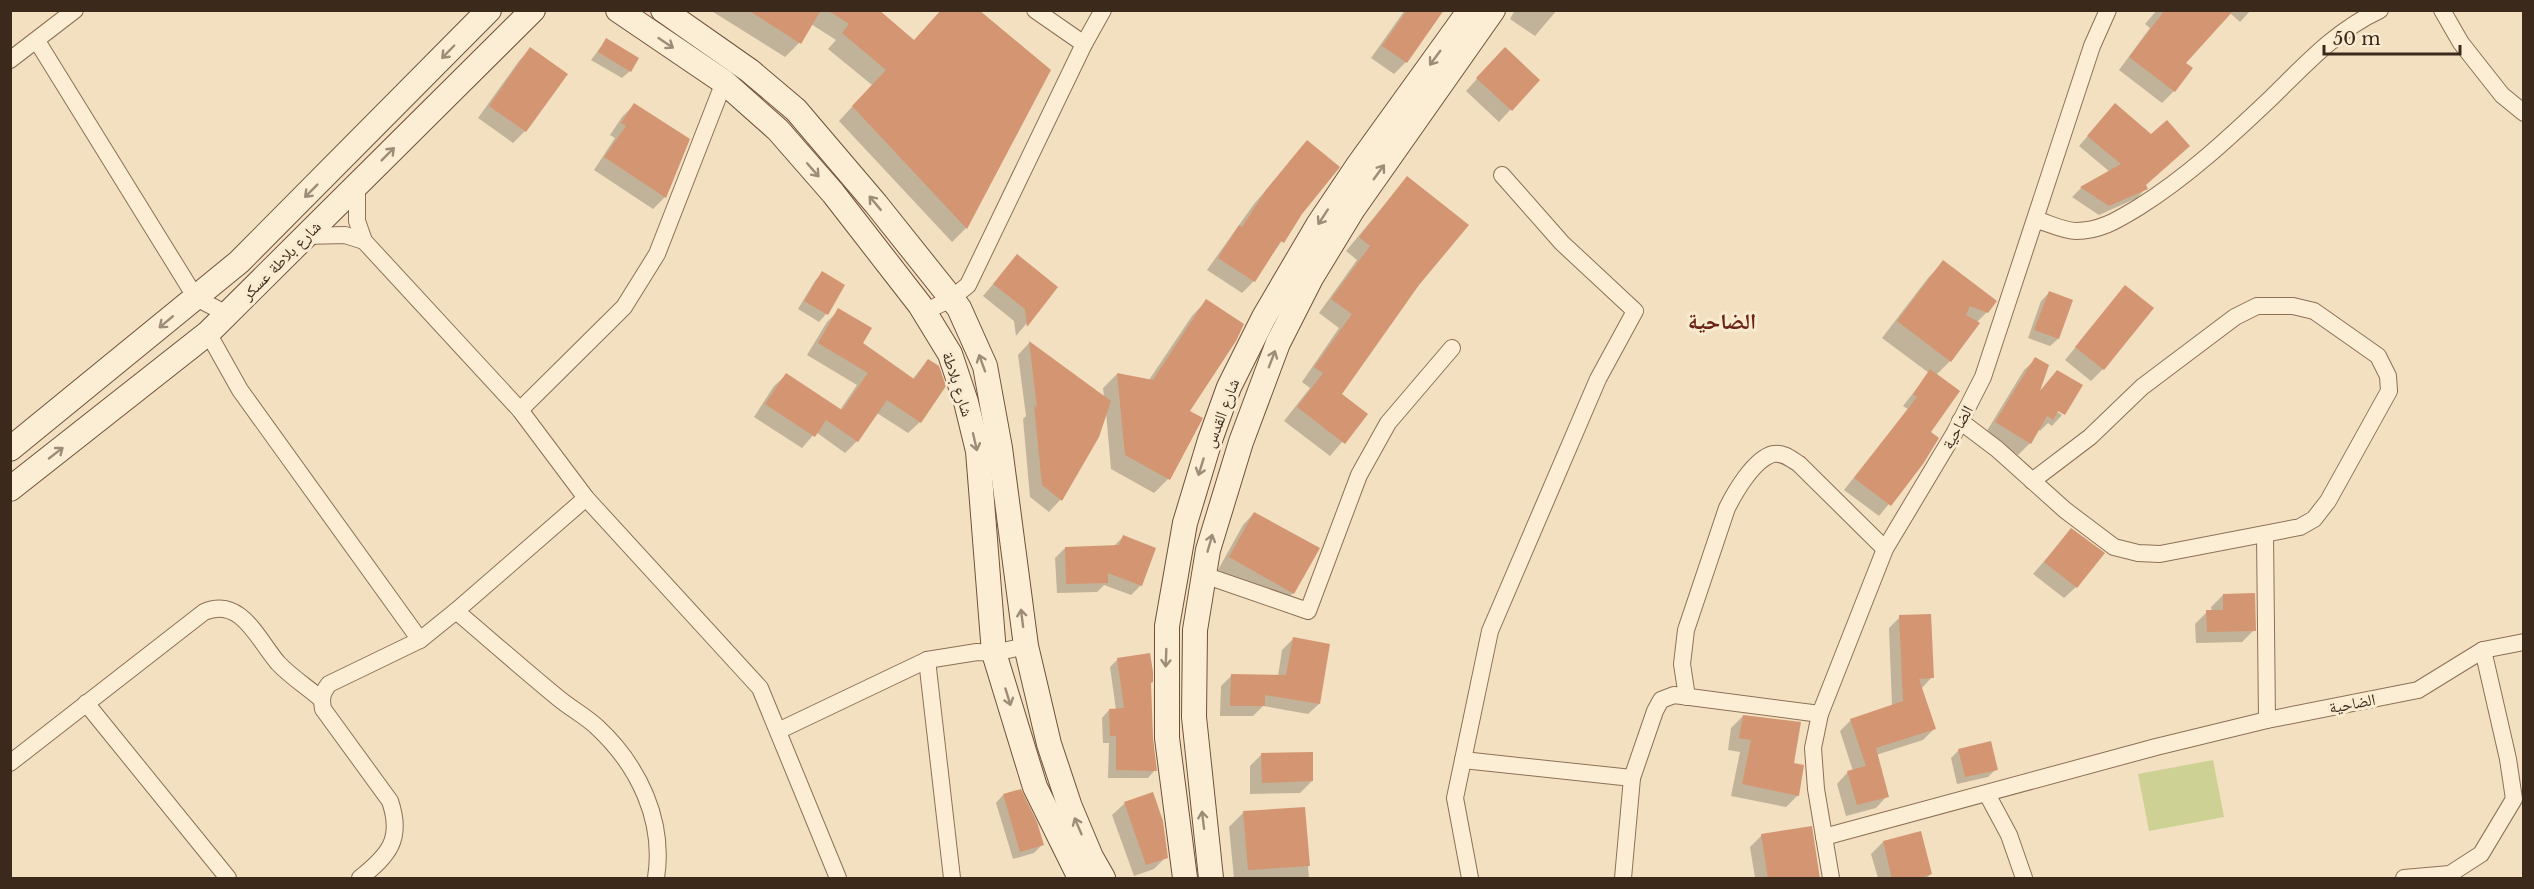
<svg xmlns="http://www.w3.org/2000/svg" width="2534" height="889" viewBox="0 0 2534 889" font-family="'Libre Baskerville','Noto Naskh Arabic',serif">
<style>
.green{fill:#cdd193}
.shadow{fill:#0003}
.building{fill:#d49572}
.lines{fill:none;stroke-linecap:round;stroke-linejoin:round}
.street-casing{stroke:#8d7056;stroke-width:18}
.secondary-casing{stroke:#6f5139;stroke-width:26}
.street{stroke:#fceed4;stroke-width:16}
.secondary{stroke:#fceed4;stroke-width:24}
.oneway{stroke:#9c8c78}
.labels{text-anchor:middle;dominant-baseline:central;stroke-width:6;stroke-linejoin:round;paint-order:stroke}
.street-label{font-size:16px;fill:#3b291c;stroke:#f9ebd0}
.district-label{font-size:22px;font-weight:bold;fill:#6c2417;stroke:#f9ebd0}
</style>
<rect width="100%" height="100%" fill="#f2e0c0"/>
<!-- green -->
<polygon class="green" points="2213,760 2224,817 2149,831 2138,774"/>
<!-- shadow -->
<g class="shadow">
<polygon points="710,10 877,10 966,228 952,242 839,121 872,85 828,49 836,40 811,24 799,43 785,57"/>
<polygon points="1405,10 1442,10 1406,62 1394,74 1371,58"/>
<polygon points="1515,10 1557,10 1535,36 1510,19"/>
<polygon points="2157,10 2251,10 2240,22 2230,13 2183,63 2174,91 2162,103 2119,70 2150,28 2145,24"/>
<polygon points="606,40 630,71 622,78 591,60"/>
<polygon points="530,49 525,131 513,143 478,118 519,61"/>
<polygon points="1493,61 1538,80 1499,122 1466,91"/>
<polygon points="634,105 688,140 665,197 653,209 594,170 615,138 610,135 622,117"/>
<polygon points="2106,115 2151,136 2144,185 2146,188 2137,198 2099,215 2072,197 2081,188 2110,172 2079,146"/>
<polygon points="1307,142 1301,213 1254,281 1242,293 1207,270 1254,204"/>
<polygon points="1407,178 1418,284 1340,394 1366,414 1330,456 1284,421 1310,388 1302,382 1339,328 1319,313 1357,260 1346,251"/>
<polygon points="1017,256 1056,288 1016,336 1014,321 983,296"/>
<polygon points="1943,262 1987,312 1976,323 1950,361 1936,375 1929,432 1922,463 1879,516 1844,490 1908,409 1903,406 1929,373 1882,338 1928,278"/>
<polygon points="822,273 826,314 819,322 798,309 815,281"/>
<polygon points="2125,287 2103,369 2091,381 2065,360"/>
<polygon points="2049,293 2058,339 2050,346 2028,338 2041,301"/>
<polygon points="1206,301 1188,411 1168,479 1154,493 1111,469 1106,412 1097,437 1060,500 1049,512 1030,497 1023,419 1026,416 1018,355 1029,343 1104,398 1103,388 1117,374 1149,380 1192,316"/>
<polygon points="839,310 861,344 912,380 928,360 920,422 908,433 877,413 857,441 845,453 816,432 802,448 754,417 774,386 786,375 840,410 857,385 807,355 827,322"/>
<polygon points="2036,359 2039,392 2057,372 2064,414 2051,408 2062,415 2052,426 2048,423 2040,431 2038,429 2030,443 2018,455 1985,434 2024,370"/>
<polygon points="1254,513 1293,593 1281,605 1218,570 1243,525"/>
<polygon points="2071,530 2076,587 2064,598 2033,574"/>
<polygon points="1123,537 1141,585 1131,595 1104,585 1097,592 1057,593 1055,558 1065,548 1113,547"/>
<polygon points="2223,595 2254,630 2242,642 2196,643 2195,624 2207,612 2212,612 2211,607"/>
<polygon points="1900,617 1932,677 1921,689 1934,729 1923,740 1876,755 1887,796 1876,808 1846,816 1837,784 1848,772 1853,771 1840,731 1851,720 1892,706 1889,628"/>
<polygon points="1293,639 1319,704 1308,714 1263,706 1253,716 1220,716 1221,686 1231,676 1278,676 1282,650"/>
<polygon points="1118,659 1149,684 1155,770 1148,778 1108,778 1109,743 1103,743 1102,718 1109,710 1116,710 1110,667"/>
<polygon points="1743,716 1793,764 1798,795 1786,807 1731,796 1740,752 1728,750 1731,728"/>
<polygon points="1959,750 1996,769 1988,777 1957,784 1951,758"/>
<polygon points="1262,754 1312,781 1300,793 1250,794 1250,766"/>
<polygon points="1152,794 1166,857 1154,869 1134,876 1112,815 1124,804"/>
<polygon points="1003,795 1042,845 1034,853 1013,859 996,803"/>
<polygon points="1303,808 1309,878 1234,878 1229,827 1243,813"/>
<polygon points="1920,833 1931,874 1926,878 1878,878 1871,854 1883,842"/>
<polygon points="1762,835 1818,878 1755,878 1750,847"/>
</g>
<!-- building -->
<g class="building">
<polygon points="748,10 821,10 801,44"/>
<polygon points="827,10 879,10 914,40 941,10 979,10 1051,70 967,229 852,106 886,70 842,33 849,24"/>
<polygon points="1407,10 1444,10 1407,63 1382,46"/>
<polygon points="2165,10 2234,10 2186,63 2193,68 2175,92 2129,57"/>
<polygon points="606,38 639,58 631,72 598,52"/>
<polygon points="530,47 568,74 526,132 489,106"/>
<polygon points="1505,47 1540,80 1512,111 1476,78"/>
<polygon points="634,103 690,139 666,198 604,157 626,126 621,123"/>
<polygon points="2115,103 2151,134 2167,120 2190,146 2146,185 2148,189 2109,206 2080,187 2121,164 2087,136"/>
<polygon points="1307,140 1340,167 1302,214 1284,243 1281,241 1255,282 1218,258 1239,225 1242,227 1266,190"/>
<polygon points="1407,176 1469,225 1419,285 1342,394 1368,414 1345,444 1297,407 1323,373 1314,367 1352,314 1331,299 1370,246 1359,237"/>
<polygon points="1017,254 1058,287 1027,327 1025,309 993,284"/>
<polygon points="1943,260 1997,301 1988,313 1970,306 1966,315 1980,323 1951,362 1897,321"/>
<polygon points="822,271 845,285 828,315 804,301"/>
<polygon points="2125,285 2154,308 2104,370 2075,347"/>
<polygon points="2049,291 2073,300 2059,339 2034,330"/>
<polygon points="1206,299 1244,324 1236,341 1190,411 1203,418 1170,480 1125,455 1117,373 1153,380"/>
<polygon points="838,308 872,328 863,343 914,379 928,359 939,366 946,386 921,423 887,400 858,442 826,420 815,437 765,404 786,373 842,410 868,373 818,343"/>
<polygon points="1029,341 1111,401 1099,437 1062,501 1042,485 1034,405 1037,408"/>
<polygon points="2035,357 2049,365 2040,391 2057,370 2083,385 2065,415 2058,411 2053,420 2047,416 2031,444 1995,422"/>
<polygon points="1930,369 1960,391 1931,432 1939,438 1923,464 1891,506 1854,478 1917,397 1913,394"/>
<polygon points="1254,512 1320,548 1294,594 1229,557"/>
<polygon points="2071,528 2105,553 2077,588 2044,562"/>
<polygon points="1123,535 1156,548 1142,586 1108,573 1108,583 1066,584 1065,547 1119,545"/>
<polygon points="2255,593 2256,631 2207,632 2206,610 2223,610 2223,594"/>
<polygon points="1931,614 1934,678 1919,679 1936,729 1876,748 1889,797 1857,805 1847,771 1866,766 1850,719 1903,701 1899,615"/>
<polygon points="1293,637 1330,644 1320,704 1265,695 1265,706 1230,706 1231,674 1286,675"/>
<polygon points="1150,653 1153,672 1153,682 1151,683 1153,738 1157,771 1116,770 1116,736 1110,736 1109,709 1124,708 1117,658"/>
<polygon points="1743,715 1801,722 1794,763 1804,765 1799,796 1742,784 1751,740 1739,738"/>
<polygon points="1991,741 1998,770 1965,777 1958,749"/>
<polygon points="1313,752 1313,781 1262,783 1261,753"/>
<polygon points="1021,789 1037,822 1044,845 1020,852 1003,794"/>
<polygon points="1153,792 1163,821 1168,858 1146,865 1124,802"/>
<polygon points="1305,807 1310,866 1248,870 1243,811"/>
<polygon points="1812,826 1820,879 1768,879 1761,834"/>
<polygon points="1921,831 1932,874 1915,879 1892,879 1883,841"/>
</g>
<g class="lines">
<!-- street casing -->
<g class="street-casing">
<g id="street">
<polyline points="1035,10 1084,44"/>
<polyline points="2442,10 2461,43 2502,95 2524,113"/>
<polyline points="37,41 196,298 227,314"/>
<polyline points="10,60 75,10"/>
<polyline points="357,186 357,221 364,241 520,410 586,498 760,688 838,878"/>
<path d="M2037,220c11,3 27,11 39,11 25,0 43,-12 63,-24 48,-30 91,-70 131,-108 35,-34 65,-68 110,-89"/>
<polyline points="306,236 345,235 364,241"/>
<polyline points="924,312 951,299 968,285 1084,44 1103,10"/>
<polyline points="208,333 240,390 420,640"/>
<polyline points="520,410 624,307 657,254 724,82"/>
<polyline points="1960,421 1997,449 2065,510 2114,547 2138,553 2160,554 2300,527 2314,519 2328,501 2389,391 2388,376 2378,356 2314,311 2293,306 2257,306 2235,317 2142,387 2090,437 2032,481"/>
<polyline points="2265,534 2267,720"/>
<polyline points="1204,575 1308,611 1359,475 1388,423 1452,348"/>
<path d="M456,611c34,29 67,58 101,86 13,11 28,19 40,30 42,39 68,94 59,151"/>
<polyline points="927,660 952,878"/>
<path d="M1687,697l-5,-33 4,-34 41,-122c8,-16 27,-49 46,-54 10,-2 18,5 26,10l86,85"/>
<polyline points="86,703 228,878"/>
<polyline points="778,731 927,660 977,652 994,653 1026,646"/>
<polyline points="1463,760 1632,778"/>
<path d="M10,763l194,-151c37,-16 54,28 74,51 12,13 29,24 43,36"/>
<polyline points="1987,794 2009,835 2024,878"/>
<polyline points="1824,837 2156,747 2267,720 2418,690 2483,650 2524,642"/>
<path d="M360,878c29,-23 43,-39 30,-77l-67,-92c-2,-11 -1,-16 6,-25l91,-44 36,-29 130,-113"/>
<polyline points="1470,878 1455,798 1490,631 1598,379 1635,311 1562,243 1502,175"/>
<polyline points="1623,878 1632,778 1655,711 1661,700 1674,695 1820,714"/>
<polyline points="1831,878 1816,789 1813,748 1820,714 1885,549 1955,432 1983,377 2092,46 2108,10"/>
<polyline points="2404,878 2450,874 2481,854 2514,799 2508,759 2483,650"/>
</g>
</g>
<!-- secondary casing -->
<g class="secondary-casing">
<g id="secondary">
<polyline points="618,10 724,82 778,130 833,193 920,305 950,354 966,402 978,451 994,653 1035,787 1080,878"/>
<polyline points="663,10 750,71 796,110 876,204 959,308 985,366 1000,448 1026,646 1049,744 1070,807 1091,857 1103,878"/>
<polyline points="10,449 239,262 489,10"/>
<polyline points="10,489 208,333 533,10"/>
<polyline points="1185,878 1167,738 1167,626 1185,523 1210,440 1229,387 1264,317 1318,225 1359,164 1470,10"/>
<polyline points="1211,878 1194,717 1195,630 1208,550 1241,442 1278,343 1311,278 1353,209 1493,10"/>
</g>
</g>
<!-- street -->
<use href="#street" class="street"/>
<!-- secondary -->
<use href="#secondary" class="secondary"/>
</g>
<!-- one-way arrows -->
<defs><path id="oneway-shaft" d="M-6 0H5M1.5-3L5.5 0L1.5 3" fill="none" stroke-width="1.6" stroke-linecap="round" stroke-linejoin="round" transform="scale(1.5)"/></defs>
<g class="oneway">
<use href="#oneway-shaft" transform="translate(666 43) rotate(34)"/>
<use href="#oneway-shaft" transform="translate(448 52) rotate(134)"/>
<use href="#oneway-shaft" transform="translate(1435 58) rotate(126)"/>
<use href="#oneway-shaft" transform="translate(388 154) rotate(-45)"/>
<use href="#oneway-shaft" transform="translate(813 170) rotate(49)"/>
<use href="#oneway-shaft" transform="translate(1379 172) rotate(-54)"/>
<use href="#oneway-shaft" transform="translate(311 191) rotate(135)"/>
<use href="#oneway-shaft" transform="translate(875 203) rotate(-130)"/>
<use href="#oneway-shaft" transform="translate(1323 217) rotate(123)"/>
<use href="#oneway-shaft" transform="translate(166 322) rotate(140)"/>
<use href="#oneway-shaft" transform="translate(1272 359) rotate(-69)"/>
<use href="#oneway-shaft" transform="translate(982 363) rotate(-110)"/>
<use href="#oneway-shaft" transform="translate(975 442) rotate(77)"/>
<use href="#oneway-shaft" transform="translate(56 453) rotate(-38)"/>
<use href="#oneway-shaft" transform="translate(1201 467) rotate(107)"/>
<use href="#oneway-shaft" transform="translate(1210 543) rotate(-74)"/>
<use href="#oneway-shaft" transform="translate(1022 618) rotate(-97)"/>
<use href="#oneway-shaft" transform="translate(1166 658) rotate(92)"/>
<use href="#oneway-shaft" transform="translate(1008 697) rotate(73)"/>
<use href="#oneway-shaft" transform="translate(1203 820) rotate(-97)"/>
<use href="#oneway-shaft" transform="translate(1078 826) rotate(-113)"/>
</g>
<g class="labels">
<!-- street labels -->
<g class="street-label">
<text transform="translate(281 260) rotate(-45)">شارع بلاطة عسكر</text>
<text transform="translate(958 384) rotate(72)">شارع بلاطة</text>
<text transform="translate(1221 413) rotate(-69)">شارع القدس</text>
<text transform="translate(1957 427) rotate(-61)">الضاحية</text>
<text transform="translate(2352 703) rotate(-11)">الضاحية</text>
</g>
<!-- district labels -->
<g class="district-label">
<text x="1722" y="321">الضاحية</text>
</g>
</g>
<!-- border -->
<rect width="2534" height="889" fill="none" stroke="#3b291c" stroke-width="24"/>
<!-- scale -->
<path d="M2324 45v9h136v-9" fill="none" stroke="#3b291c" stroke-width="3"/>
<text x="2333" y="45" font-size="18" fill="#3b291c" stroke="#f9ebd0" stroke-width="4.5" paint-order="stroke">50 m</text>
</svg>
